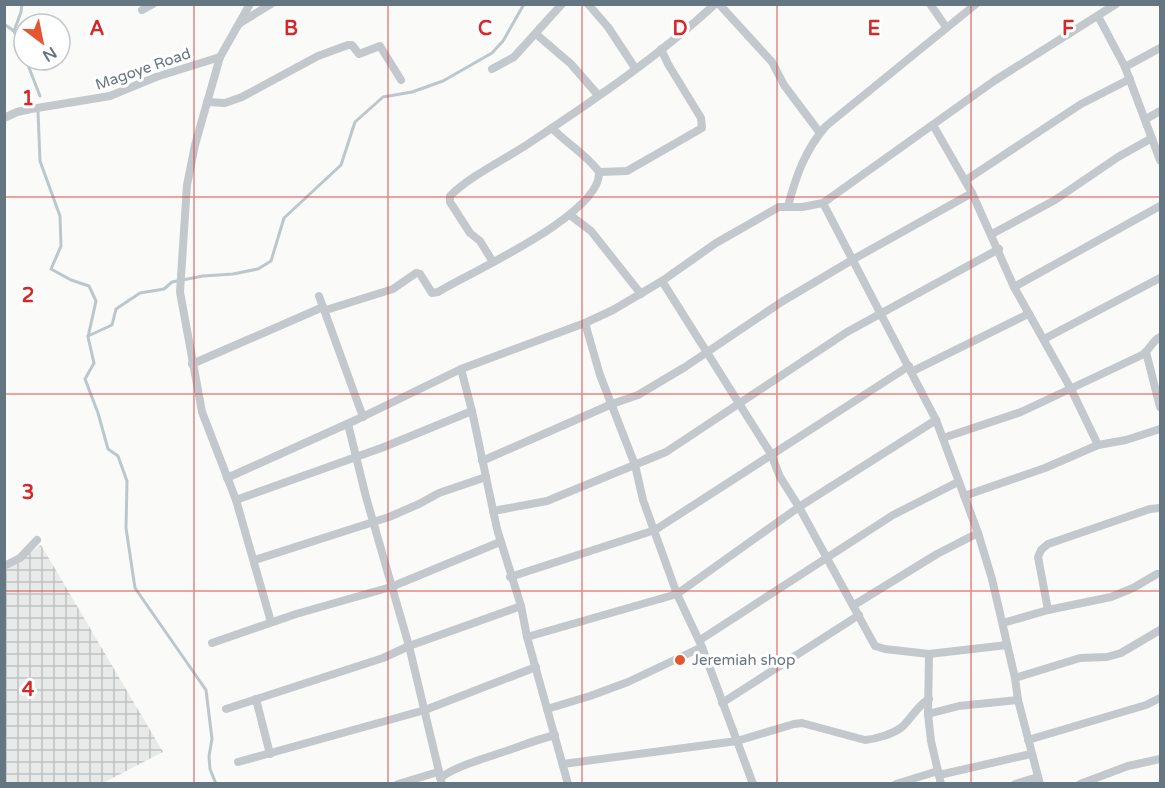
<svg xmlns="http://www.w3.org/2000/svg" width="1165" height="788" viewBox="0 0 1165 788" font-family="'Varela Round',sans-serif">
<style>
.industrial{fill:url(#industrial-grid)}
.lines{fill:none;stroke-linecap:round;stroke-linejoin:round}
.stream{stroke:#bbc7cb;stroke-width:3}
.minor{stroke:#c3c8cc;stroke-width:8}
.grid{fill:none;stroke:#d62828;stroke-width:1.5;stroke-opacity:0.55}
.poi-dot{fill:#e4572e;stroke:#fff;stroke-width:2}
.labels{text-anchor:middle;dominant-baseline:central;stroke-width:6;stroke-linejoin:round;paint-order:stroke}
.street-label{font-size:15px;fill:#657683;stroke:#fff}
.poi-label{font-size:15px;fill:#657683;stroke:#fff;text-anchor:start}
.grid-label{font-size:20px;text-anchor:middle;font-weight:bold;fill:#d62828;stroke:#fff;stroke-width:6;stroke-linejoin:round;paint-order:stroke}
</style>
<defs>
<pattern id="industrial-grid" width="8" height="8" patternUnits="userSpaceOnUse" patternTransform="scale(1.5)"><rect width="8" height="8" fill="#e8e9e9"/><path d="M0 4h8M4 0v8" fill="none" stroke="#c0c1c2"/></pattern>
</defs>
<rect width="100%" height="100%" fill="#fafaf8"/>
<!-- industrial -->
<polygon class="industrial" points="41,545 163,752 103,783 5,783 4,571"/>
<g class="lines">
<!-- stream -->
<g class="stream">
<polyline points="22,4 21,12 14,31 24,56"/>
<polyline points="4,24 14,31"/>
<polyline points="26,60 40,96"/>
<polyline points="38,112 40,161 60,216 61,246 51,269 71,280 89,286 96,301 88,337 94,363 85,379 98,413 108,449 118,456 127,481 126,528 135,588 206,690 212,739 209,756 210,769 216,784"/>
<polyline points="88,336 112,325 116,309 140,293 164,289 172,282 203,276 233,274 258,269 271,261 284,218 341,165 355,122 383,97 412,92 443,81 492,53 503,41 524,4"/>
</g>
<!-- minor -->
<g class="minor">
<polyline points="250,4 220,57 195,145 187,185 180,292 202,412 236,500 271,622"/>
<polyline points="588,4 608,27 635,68"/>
<polyline points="719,4 772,62 784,85 820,133"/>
<polyline points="930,4 946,27"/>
<polyline points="142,10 153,4"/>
<polyline points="1098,16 1125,67 1160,160"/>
<polyline points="240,23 271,4"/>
<polyline points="536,34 571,64 598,95"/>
<polyline points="1125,67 1160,48"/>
<polyline points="492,69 514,57 562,4"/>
<polyline points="207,102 225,103 242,97 318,56 348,45 352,45 359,54 380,46 401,80"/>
<polyline points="4,118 17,112 31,109 110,96 156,77 220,57"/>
<polyline points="1146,119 1160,111"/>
<polyline points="933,125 972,193 1014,287 1071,389 1098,445"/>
<polyline points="599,172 627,171 702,128 701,118 668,64 661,49"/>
<polyline points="966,180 1081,104 1130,79"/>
<polyline points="823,203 936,420 978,533 992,579 1015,678 1018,700 1040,784"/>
<path d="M788,206c8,-30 17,-56 38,-80l150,-122"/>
<polyline points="570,215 591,231 641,294"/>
<polyline points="992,234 1055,200 1118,157 1152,138"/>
<path d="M493,262l-13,-21 -10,-8 -20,-31v-6c21,-21 56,-37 81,-54 63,-42 128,-86 184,-138"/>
<polyline points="662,281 771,454 780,477 799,507 875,646 885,649 929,654 1007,645"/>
<polyline points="1014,287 1160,206"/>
<polyline points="319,296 363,417"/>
<path d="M326,310l67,-21 23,-16 4,1 12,19 6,-1c33,-20 164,-78 161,-120 -12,-17 -33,-29 -47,-44"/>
<polyline points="585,323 600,375 635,465 643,500 677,594 702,647 753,784"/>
<polyline points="1044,339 1160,278"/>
<polyline points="1146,352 1160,407"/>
<polyline points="192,364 323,307"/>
<polyline points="461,369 472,411 497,529 521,606 527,637 568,784"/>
<polyline points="911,372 1028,314"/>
<polyline points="348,424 366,497 409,646 442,784"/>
<path d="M943,438l78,-26 121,-57c8,-5 9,-13 18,-18"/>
<polyline points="482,461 612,404 638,395 685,367 783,301 852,260 972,193"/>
<polyline points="227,478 358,419 461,369 585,323 613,310 662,281 716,243 779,207 802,207 823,203 994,81 1116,4"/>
<polyline points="964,496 1045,468 1098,445 1126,440 1160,429"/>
<polyline points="236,500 384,447 472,411"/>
<polyline points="493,511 547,501 666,452 847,332 999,249"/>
<polyline points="255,560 389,517 419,504 439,493 486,477"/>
<polyline points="4,566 20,558 37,540"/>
<polyline points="510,577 655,530 909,366"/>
<polyline points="854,605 937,554 978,533"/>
<polyline points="1048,610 1038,557 1041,550 1048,544 1150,509 1160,508"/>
<polyline points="1003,623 1048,610 1111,597 1133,588 1157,574"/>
<polyline points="527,637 677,594 799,507 936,420"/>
<polyline points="700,640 893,515 958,482"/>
<polyline points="212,643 296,614 391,587 500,542"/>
<polyline points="929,654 928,714 931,741 941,784"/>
<polyline points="1015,678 1080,658 1107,657 1121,653 1160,630"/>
<polyline points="256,699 270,754"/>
<polyline points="722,703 859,615"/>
<polyline points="226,709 383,658 409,646 521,606"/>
<polyline points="547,709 590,696 628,682 702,647"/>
<polyline points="928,714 959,706 1018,700"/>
<polyline points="1028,740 1146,705 1160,698"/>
<polyline points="238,762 425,710 536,667"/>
<path d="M563,764l174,-23 57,-17 8,-1 63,17c11,-1 28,-6 37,-13 10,-9 14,-20 27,-28"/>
<polyline points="939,775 1031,754"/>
<path d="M440,778c17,-12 37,-17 57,-24 19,-6 38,-14 58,-19"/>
<polyline points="398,784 438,772"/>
<polyline points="896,784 938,771"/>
<polyline points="1015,784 1038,777"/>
<polyline points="1080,784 1128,766 1160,759"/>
</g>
</g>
<!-- grid -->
<path class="grid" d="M194,4v780M388,4v780M582,4v780M777,4v780M971,4v780M4,197h1156M4,394h1156M4,591h1156"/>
<!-- markers -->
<circle class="poi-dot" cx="680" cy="660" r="6"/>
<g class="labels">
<!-- street labels -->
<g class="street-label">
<text transform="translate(143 69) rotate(-19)">Magoye Road</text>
</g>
<!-- poi labels -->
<g class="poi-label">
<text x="692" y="660">Jeremiah shop</text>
</g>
</g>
<g class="grid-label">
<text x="97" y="35">A</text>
<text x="291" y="35">B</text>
<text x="485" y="35">C</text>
<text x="680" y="35">D</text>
<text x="874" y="35">E</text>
<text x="1068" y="35">F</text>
<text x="28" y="105">1</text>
<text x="28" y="302">2</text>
<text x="28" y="499">3</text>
<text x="28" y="696">4</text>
</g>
<!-- border -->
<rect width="1165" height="788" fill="none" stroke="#657683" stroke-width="12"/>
<!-- north arrow -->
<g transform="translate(42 42) rotate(148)"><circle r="28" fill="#ffffff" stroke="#c1c8cd" stroke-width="1.5"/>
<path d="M0-4.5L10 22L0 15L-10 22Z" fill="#e4572e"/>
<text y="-9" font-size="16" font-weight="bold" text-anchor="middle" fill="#657683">N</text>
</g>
</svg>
